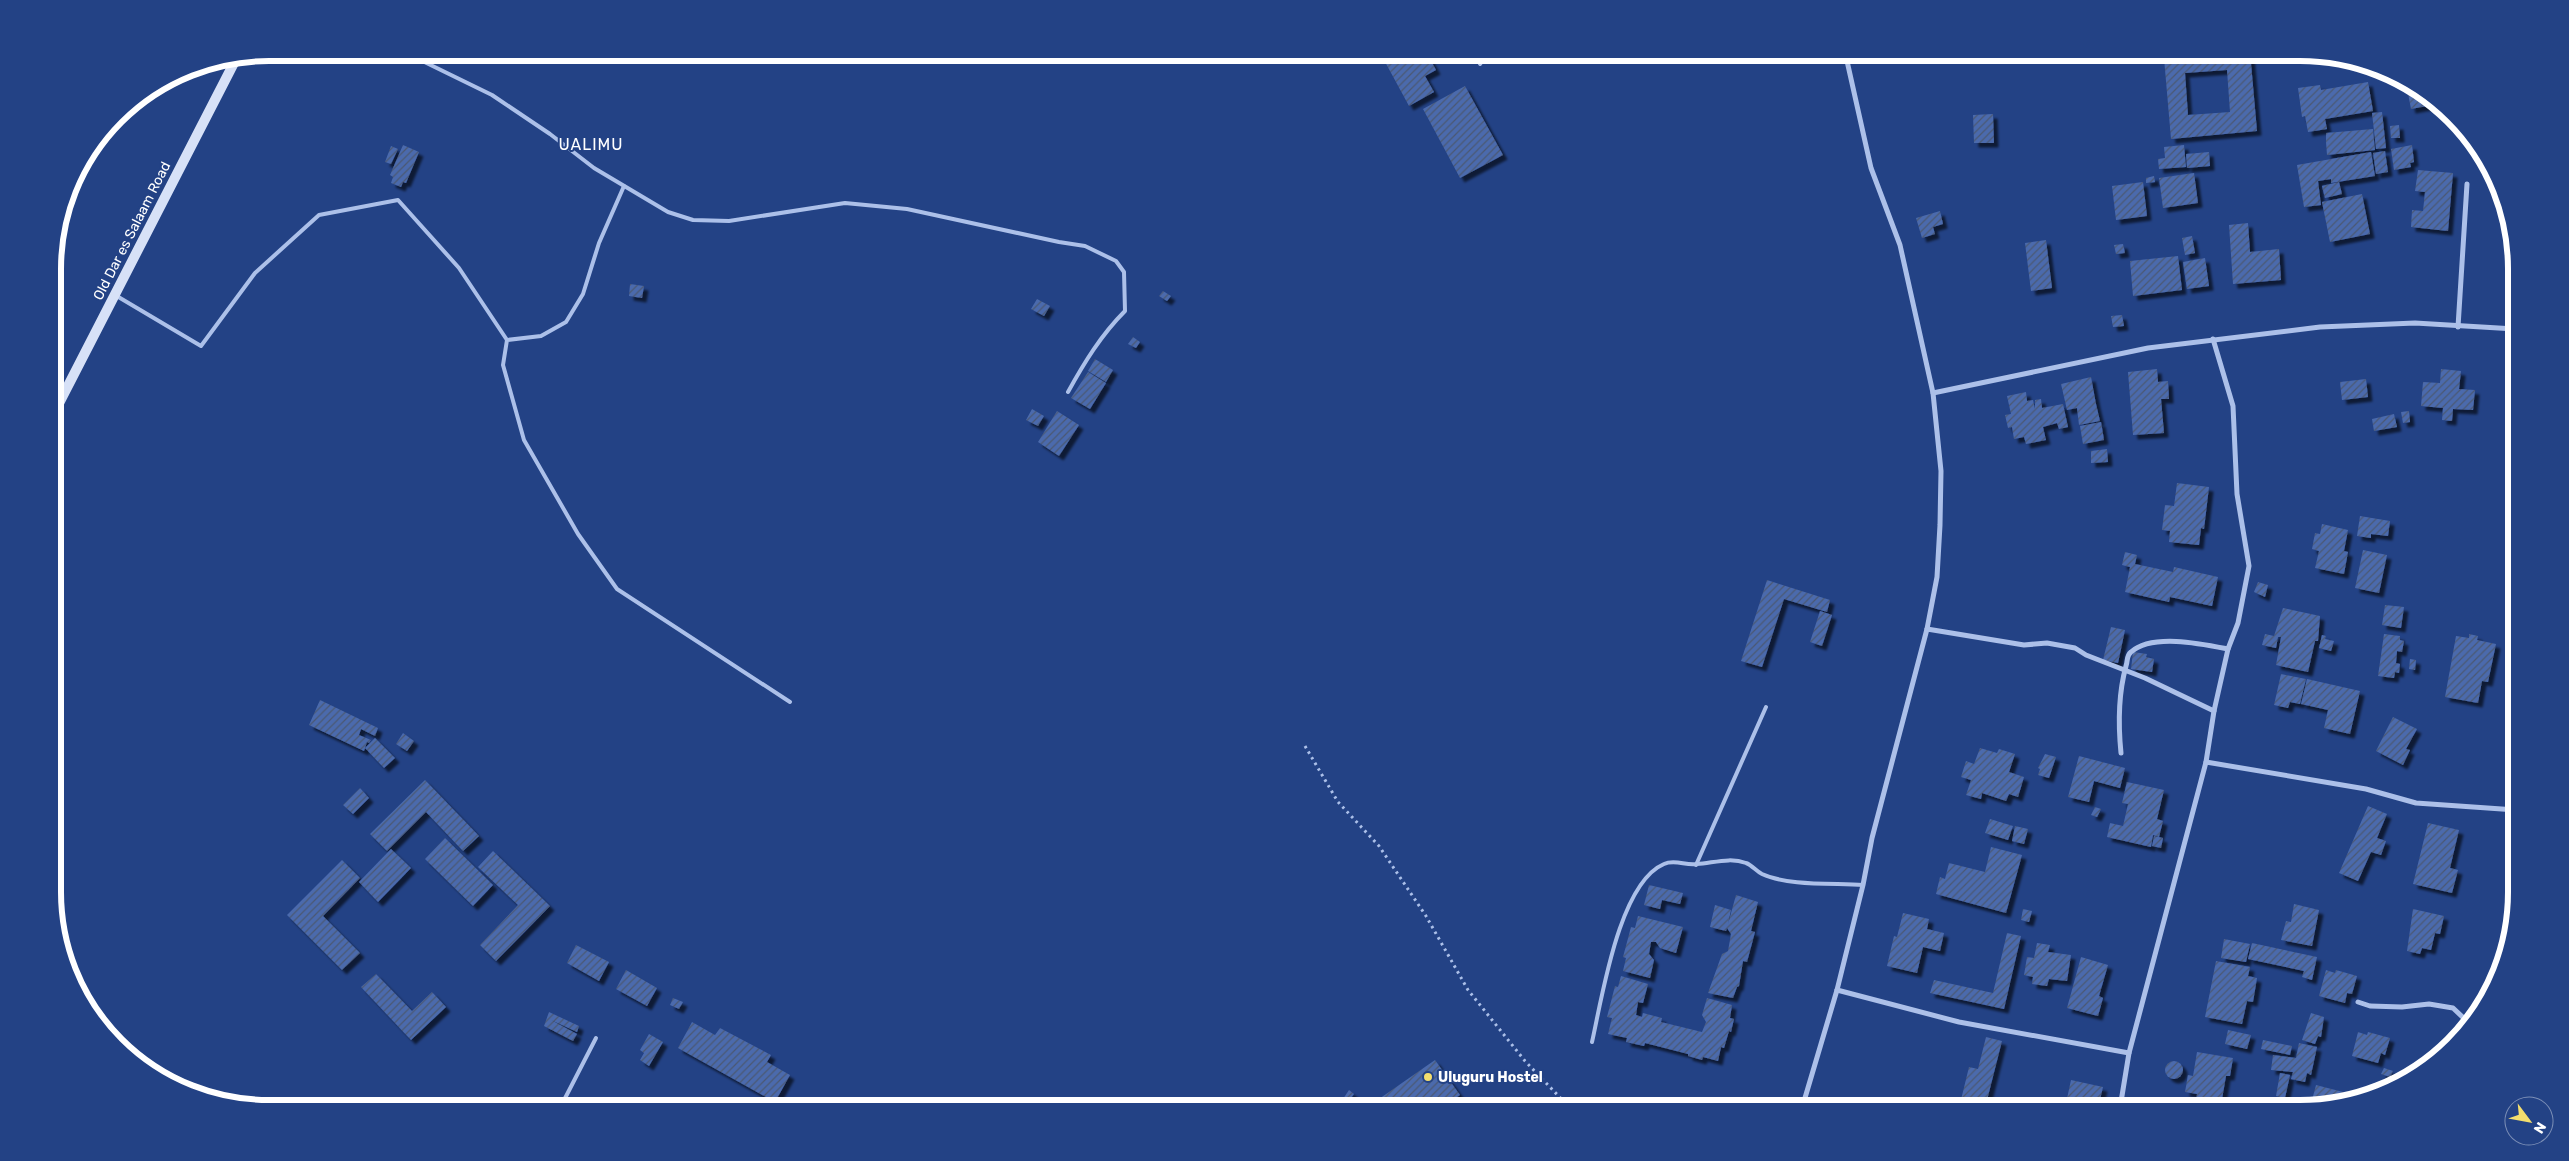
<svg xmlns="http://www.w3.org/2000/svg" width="2569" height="1161" viewBox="0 0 2569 1161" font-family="Rubik,sans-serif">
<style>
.building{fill:url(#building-hatch);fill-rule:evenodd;filter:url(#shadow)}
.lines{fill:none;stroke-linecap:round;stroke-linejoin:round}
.path{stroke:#acc0e9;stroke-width:3;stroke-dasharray:2.5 4;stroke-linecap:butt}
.lane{stroke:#acc0e9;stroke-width:4}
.street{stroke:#acc0e9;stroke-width:5}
.secondary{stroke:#d7e1f7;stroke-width:10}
.poi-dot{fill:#f4de6e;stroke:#234285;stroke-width:2}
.labels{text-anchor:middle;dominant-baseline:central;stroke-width:4;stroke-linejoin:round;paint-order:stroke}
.street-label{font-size:14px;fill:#fff;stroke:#234285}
.poi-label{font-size:14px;font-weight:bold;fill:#fff;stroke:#234285;text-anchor:start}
.quarter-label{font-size:16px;letter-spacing:1px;fill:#fff;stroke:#234285}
.rim{fill:none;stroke:#fff;stroke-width:6}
</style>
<defs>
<pattern id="building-hatch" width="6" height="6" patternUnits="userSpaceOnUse" patternTransform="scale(1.25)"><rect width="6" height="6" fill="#4b6bad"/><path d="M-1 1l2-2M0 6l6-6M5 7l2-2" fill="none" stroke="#4c5873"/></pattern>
<filter id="shadow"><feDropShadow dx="4.5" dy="4.5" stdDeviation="1" flood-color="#0009"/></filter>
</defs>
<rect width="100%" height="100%" fill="#234285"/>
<!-- building -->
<g class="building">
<polygon points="1396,52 1412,52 1418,64 1429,57 1436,70 1425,76 1434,92 1409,106 1384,60"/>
<path d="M2180,52h70l7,79 -86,8 -7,-81 16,-2zM2227,70l3,42 -42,3 -3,-42z"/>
<polygon points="2368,82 2373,111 2325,119 2327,129 2308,132 2305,116 2302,117 2298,88 2320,85 2321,90"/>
<polygon points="2406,83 2432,97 2438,104 2411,109"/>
<polygon points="1465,86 1503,155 1460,178 1423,109"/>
<polygon points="2382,112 2386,148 2376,149 2372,113"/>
<polygon points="1993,114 1994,143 1974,143 1973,115"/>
<polygon points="2399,125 2400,138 2391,138 2390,126"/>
<polygon points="2373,129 2375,150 2327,155 2326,142 2332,142 2326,142 2326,133"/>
<polygon points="403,145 419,152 406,183 403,182 401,187 391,183 393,177 390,175"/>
<polygon points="2184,145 2186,167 2159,169 2158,159 2165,158 2164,147"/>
<polygon points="2412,145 2414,162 2410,163 2411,167 2394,170 2391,149"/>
<polygon points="391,146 398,149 391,164 385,162"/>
<polygon points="2385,151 2388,172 2376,174 2373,153"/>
<polygon points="2209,152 2210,166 2187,168 2186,154"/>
<polygon points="2371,152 2375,176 2331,183 2331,179 2318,181 2321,205 2304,207 2297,165"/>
<polygon points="2418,170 2453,173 2448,231 2411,227 2412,210 2423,211 2425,192 2415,191"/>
<polygon points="2194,173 2198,203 2163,208 2159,178"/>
<polygon points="2492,173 2500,186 2501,189 2493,190"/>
<polygon points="2154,176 2155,182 2146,183 2146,178"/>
<polygon points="2143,182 2147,216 2116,220 2112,186"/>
<polygon points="2339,182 2342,194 2325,198 2322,186"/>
<polygon points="2362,194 2370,234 2330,242 2322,202"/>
<polygon points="1940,211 1943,224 1933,227 1935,234 1922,238 1916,218"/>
<polygon points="2248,223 2250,252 2279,249 2281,280 2233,284 2229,225"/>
<polygon points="2192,236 2195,253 2185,255 2182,238"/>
<polygon points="2046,240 2052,288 2031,291 2025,243"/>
<polygon points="2123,244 2125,253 2116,254 2114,245"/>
<polygon points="2178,256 2182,290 2133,296 2130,261"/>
<polygon points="2205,258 2209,286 2187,289 2183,262"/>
<polygon points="630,284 644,286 642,298 629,296"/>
<polygon points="1163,291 1171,296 1167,301 1159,296"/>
<polygon points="1037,299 1050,306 1044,316 1031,309"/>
<polygon points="2122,315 2124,326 2113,327 2111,316"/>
<polygon points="1133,337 1140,342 1136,348 1128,344"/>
<polygon points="1095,359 1113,370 1106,382 1088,371"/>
<polygon points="2157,369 2158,382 2168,381 2169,399 2161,399 2164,433 2133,435 2128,372"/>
<polygon points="2441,369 2461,371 2459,389 2475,390 2473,410 2453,409 2452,421 2442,420 2443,408 2421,406 2423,382 2440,383"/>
<polygon points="1088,372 1106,383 1090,409 1071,398"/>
<polygon points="2091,377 2096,404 2087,406 2096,404 2100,421 2079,425 2077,408 2067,410 2061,384"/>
<polygon points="2366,379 2368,397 2342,400 2340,382"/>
<polygon points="2026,392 2027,401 2033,400 2035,409 2035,400 2041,399 2042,408 2063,404 2068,427 2059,429 2057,423 2043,427 2046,440 2026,444 2024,437 2014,439 2012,427 2008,428 2005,415 2011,414 2007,396"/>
<polygon points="1032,409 1044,416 1038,426 1026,420"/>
<polygon points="1057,411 1079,425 1059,456 1038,442"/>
<polygon points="2409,411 2410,422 2403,423 2401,412"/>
<polygon points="2394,414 2397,427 2374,431 2372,419"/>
<polygon points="2101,422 2104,440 2083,444 2080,426"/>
<polygon points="2107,449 2108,462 2091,463 2091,451"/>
<polygon points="2177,483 2209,487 2204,529 2201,528 2199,545 2169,542 2170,531 2162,530 2165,505 2174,506"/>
<polygon points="2360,516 2390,521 2388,536 2371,534 2371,538 2357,536"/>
<polygon points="2322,524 2348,530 2344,551 2348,552 2344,574 2315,568 2319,551 2312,549 2315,533 2320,534"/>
<polygon points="2363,550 2387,555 2379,593 2355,588"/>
<polygon points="2125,552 2137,555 2135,564 2173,572 2174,567 2218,577 2212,606 2170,597 2169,602 2125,592 2130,567 2122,565"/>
<polygon points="1767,580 1830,600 1827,612 1784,599 1762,667 1741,661"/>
<polygon points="2258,582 2268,585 2265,597 2254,592"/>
<polygon points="2385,605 2404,607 2401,628 2382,625"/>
<polygon points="2283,608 2320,616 2318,641 2315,641 2308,672 2276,665 2281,637 2278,637 2276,648 2262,645 2265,634 2274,636"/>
<polygon points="1820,611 1832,615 1822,646 1810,642"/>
<polygon points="2111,627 2125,630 2118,663 2103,660"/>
<polygon points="2384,634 2400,636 2400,640 2404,641 2402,652 2397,651 2396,663 2400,664 2399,673 2395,672 2394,678 2378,676"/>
<polygon points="2469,634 2478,636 2477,640 2496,644 2488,682 2482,681 2478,703 2445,697 2456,636 2469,638"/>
<polygon points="2322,635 2326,636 2325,639 2334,641 2331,651 2319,648"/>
<polygon points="2133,652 2147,654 2146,657 2154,659 2152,672 2131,669"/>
<polygon points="2410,659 2416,660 2415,670 2409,669"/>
<polygon points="2281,674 2306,679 2300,704 2290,702 2288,708 2274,705"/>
<polygon points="2307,679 2360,691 2350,734 2324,728 2328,710 2301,704"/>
<polygon points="320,700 378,728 375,736 361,729 359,735 371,740 369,743 367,742 364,751 309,725"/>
<polygon points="2393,717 2417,729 2406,749 2410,750 2403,765 2376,751"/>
<polygon points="403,733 414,741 407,751 396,744"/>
<polygon points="375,738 395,758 384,768 365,748"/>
<polygon points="1980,748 1997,753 1999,749 2015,754 2009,772 2024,777 2018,797 2009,794 2006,801 1982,793 1981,799 1966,795 1971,780 1961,777 1966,761 1974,764"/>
<polygon points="2045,754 2056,757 2049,778 2038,775 2040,769 2038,768"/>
<polygon points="2079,756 2125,768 2120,788 2094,781 2089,802 2068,797"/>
<polygon points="425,780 479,836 463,851 426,812 387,851 370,834"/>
<polygon points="2127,782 2164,790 2157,819 2163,821 2159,837 2153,835 2151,847 2107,837 2110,823 2123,826 2128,804 2122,803"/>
<polygon points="360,788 369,798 353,814 343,805"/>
<polygon points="2368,806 2387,814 2377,838 2386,841 2381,855 2371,852 2358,881 2339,873"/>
<polygon points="2095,807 2101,809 2097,817 2091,815"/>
<polygon points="1990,819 2013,826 2008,840 1985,833"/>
<polygon points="2428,823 2459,830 2450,868 2458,870 2452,893 2413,884"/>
<polygon points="2015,826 2028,829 2024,844 2012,841"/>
<polygon points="2154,836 2163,838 2161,848 2152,846"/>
<polygon points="445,838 493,885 473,906 425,859"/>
<polygon points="1991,847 2022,855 2006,913 1936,894 1940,877 1945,879 1949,863 1985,872"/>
<polygon points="391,849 411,868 378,902 359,882"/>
<polygon points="493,851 550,906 496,961 480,945 518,905 478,867"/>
<polygon points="342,860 360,878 323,916 360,953 342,970 287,915"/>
<polygon points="1649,885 1683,893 1680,904 1662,900 1660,909 1644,905"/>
<polygon points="1736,895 1758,902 1751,931 1755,932 1747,962 1743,961 1739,986 1737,987 1733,998 1708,993 1722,954 1728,951 1731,934 1727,928 1726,931 1710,927 1715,905 1731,910 1728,924"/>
<polygon points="2294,904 2319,910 2312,946 2281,940 2286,921 2291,922"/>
<polygon points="2023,909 2032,911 2029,922 2021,920"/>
<polygon points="2413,909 2444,916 2440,934 2435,933 2431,950 2422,948 2420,954 2407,951"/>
<polygon points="1903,913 1929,919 1927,929 1944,933 1940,951 1923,947 1917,973 1887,966 1894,936 1897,937"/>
<polygon points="1638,916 1683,927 1676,953 1660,948 1656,942 1651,942 1649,954 1654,960 1650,978 1623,971 1626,958 1623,957 1631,927 1635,928"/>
<polygon points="2007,933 2021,936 2004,1009 1930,993 1934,980 1993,993"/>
<polygon points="2224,939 2250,944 2246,962 2221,958"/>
<polygon points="2037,943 2050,945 2048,952 2071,955 2067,981 2049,979 2047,986 2032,984 2033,977 2024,975 2027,957 2034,958"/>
<polygon points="2252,943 2317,957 2312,980 2302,977 2304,971 2248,959"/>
<polygon points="576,945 609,962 599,981 567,963"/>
<polygon points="2081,957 2108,965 2099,996 2103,998 2098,1016 2067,1008"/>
<polygon points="2216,961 2250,967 2248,976 2257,978 2253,1002 2247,1001 2242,1024 2205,1017"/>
<polygon points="626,970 657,988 647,1006 616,989"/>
<polygon points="2326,970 2335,973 2336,970 2357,976 2352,994 2347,993 2345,1003 2319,996"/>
<polygon points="376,974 412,1011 432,992 446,1007 411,1040 361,987"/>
<polygon points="1621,976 1648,984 1643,1003 1638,1002 1636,1015 1642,1017 1643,1013 1662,1018 1661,1022 1702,1032 1706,1022 1702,1015 1707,998 1732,1005 1730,1018 1734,1019 1731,1032 1729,1031 1724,1048 1721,1047 1718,1061 1703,1057 1702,1060 1688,1056 1688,1054 1645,1043 1644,1046 1626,1042 1627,1038 1608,1034 1612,1018 1607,1017 1615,986 1618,987"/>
<polygon points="673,998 683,1002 679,1009 670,1005"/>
<polygon points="549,1012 579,1026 577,1032 551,1020 577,1034 573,1041 544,1026"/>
<polygon points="2311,1013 2324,1017 2321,1037 2318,1036 2315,1044 2302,1040"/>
<polygon points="692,1022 715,1035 720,1028 771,1055 767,1062 790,1075 775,1102 678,1048"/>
<polygon points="2228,1030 2251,1035 2247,1049 2225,1044"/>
<polygon points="2358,1032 2367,1035 2368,1032 2390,1038 2385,1055 2381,1053 2378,1063 2352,1056"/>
<polygon points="649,1034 663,1042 649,1066 640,1060 644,1053 640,1050"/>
<polygon points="1986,1037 2002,1041 1985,1108 1959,1108 1969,1067 1978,1069"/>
<polygon points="2263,1040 2292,1046 2290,1055 2261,1049"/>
<polygon points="2299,1043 2317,1047 2311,1075 2307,1073 2305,1082 2291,1079 2293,1072 2271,1070 2273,1055 2296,1058"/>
<polygon points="2197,1052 2233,1058 2230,1076 2226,1076 2221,1105 2196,1101 2197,1094 2185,1092 2188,1075 2193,1076"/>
<polygon points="1435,1060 1460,1095 1441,1108 1366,1108"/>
<circle cx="2174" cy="1070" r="9"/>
<polygon points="2384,1068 2393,1071 2390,1077 2381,1074"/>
<polygon points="2280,1073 2290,1075 2285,1098 2276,1096"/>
<polygon points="2071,1080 2103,1087 2099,1104 2096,1103 2095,1108 2065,1108"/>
<polygon points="2316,1085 2343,1092 2340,1103 2310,1108"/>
<polygon points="1349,1090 1354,1094 1343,1108 1339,1105"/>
</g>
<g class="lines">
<!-- path -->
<polyline class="path" points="1305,746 1338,802 1379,846 1426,916 1468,990 1525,1061 1570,1108"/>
<!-- lane -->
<g class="lane">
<path d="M404,52l88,43 58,39 44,34 74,44 25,8 36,1 116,-18 62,6 152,33 26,4 31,15 8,11 1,39c-24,24 -41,52 -57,81"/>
<polyline points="1480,64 1489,52"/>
<polyline points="624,186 599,243 583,294 566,322 541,336 507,340 503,365 524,440 578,534 617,589 790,702"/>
<polyline points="115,295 201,346 255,273 319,215 398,200 459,268 507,340"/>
<polyline points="1696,865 1766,707"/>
<path d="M1592,1042c10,-44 27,-159 72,-178 11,-5 22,2 33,0 16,-1 33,-7 49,-1 6,2 10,8 16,11 26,12 71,9 101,11"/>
<polyline points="560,1108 596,1038"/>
</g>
<!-- street -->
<g class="street">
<polyline points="2458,327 2467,184"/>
<polyline points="1933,393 2148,348 2320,327 2415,323 2515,329"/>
<polyline points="1927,629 2024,645 2047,643 2075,648 2086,655 2145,678 2214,711"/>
<path d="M2121,753c-3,-30 -3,-58 5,-87 2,-5 0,-10 5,-14 21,-19 72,-8 97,-3"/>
<polyline points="2206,762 2366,789 2416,803 2516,810"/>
<polyline points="1837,990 1959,1022 2129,1053"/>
<polyline points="2358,1002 2370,1006 2402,1007 2429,1004 2453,1008 2471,1025"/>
<polyline points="1802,1108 1837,990 1863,885 1872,838 1927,629 1937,577 1940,525 1941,471 1933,393 1900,245 1871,168 1845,52"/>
<polyline points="2120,1108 2129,1053 2206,762 2214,711 2228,649 2238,623 2249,566 2237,494 2233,406 2213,339"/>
</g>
<!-- secondary -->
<polyline class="secondary" points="53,415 236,59"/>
</g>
<!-- markers -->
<circle class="poi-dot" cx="1428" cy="1077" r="5"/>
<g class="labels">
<!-- street labels -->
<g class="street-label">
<text transform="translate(132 231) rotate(-63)">Old Dar es Salaam Road</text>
</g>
<!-- poi labels -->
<g class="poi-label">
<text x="1438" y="1077">Uluguru Hostel</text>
</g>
<!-- quarter labels -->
<g class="quarter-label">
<text x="591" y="144">UALIMU</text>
</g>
</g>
<!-- crop -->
<path d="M0 0H2569V1161H0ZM269 61H2300A208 208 0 0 1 2508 269V892A208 208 0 0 1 2300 1100H269A208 208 0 0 1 61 892V269A208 208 0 0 1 269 61Z" fill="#234285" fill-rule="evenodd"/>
<path class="rim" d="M269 61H2300A208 208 0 0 1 2508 269V892A208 208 0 0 1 2300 1100H269A208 208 0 0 1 61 892V269A208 208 0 0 1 269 61Z"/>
<!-- north arrow -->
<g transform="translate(2529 1121) rotate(122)"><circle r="24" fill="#234285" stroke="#7b8eb6"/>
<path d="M0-4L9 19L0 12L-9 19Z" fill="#f4de6e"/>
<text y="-8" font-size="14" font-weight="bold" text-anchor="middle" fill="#ffffff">N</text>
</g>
</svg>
